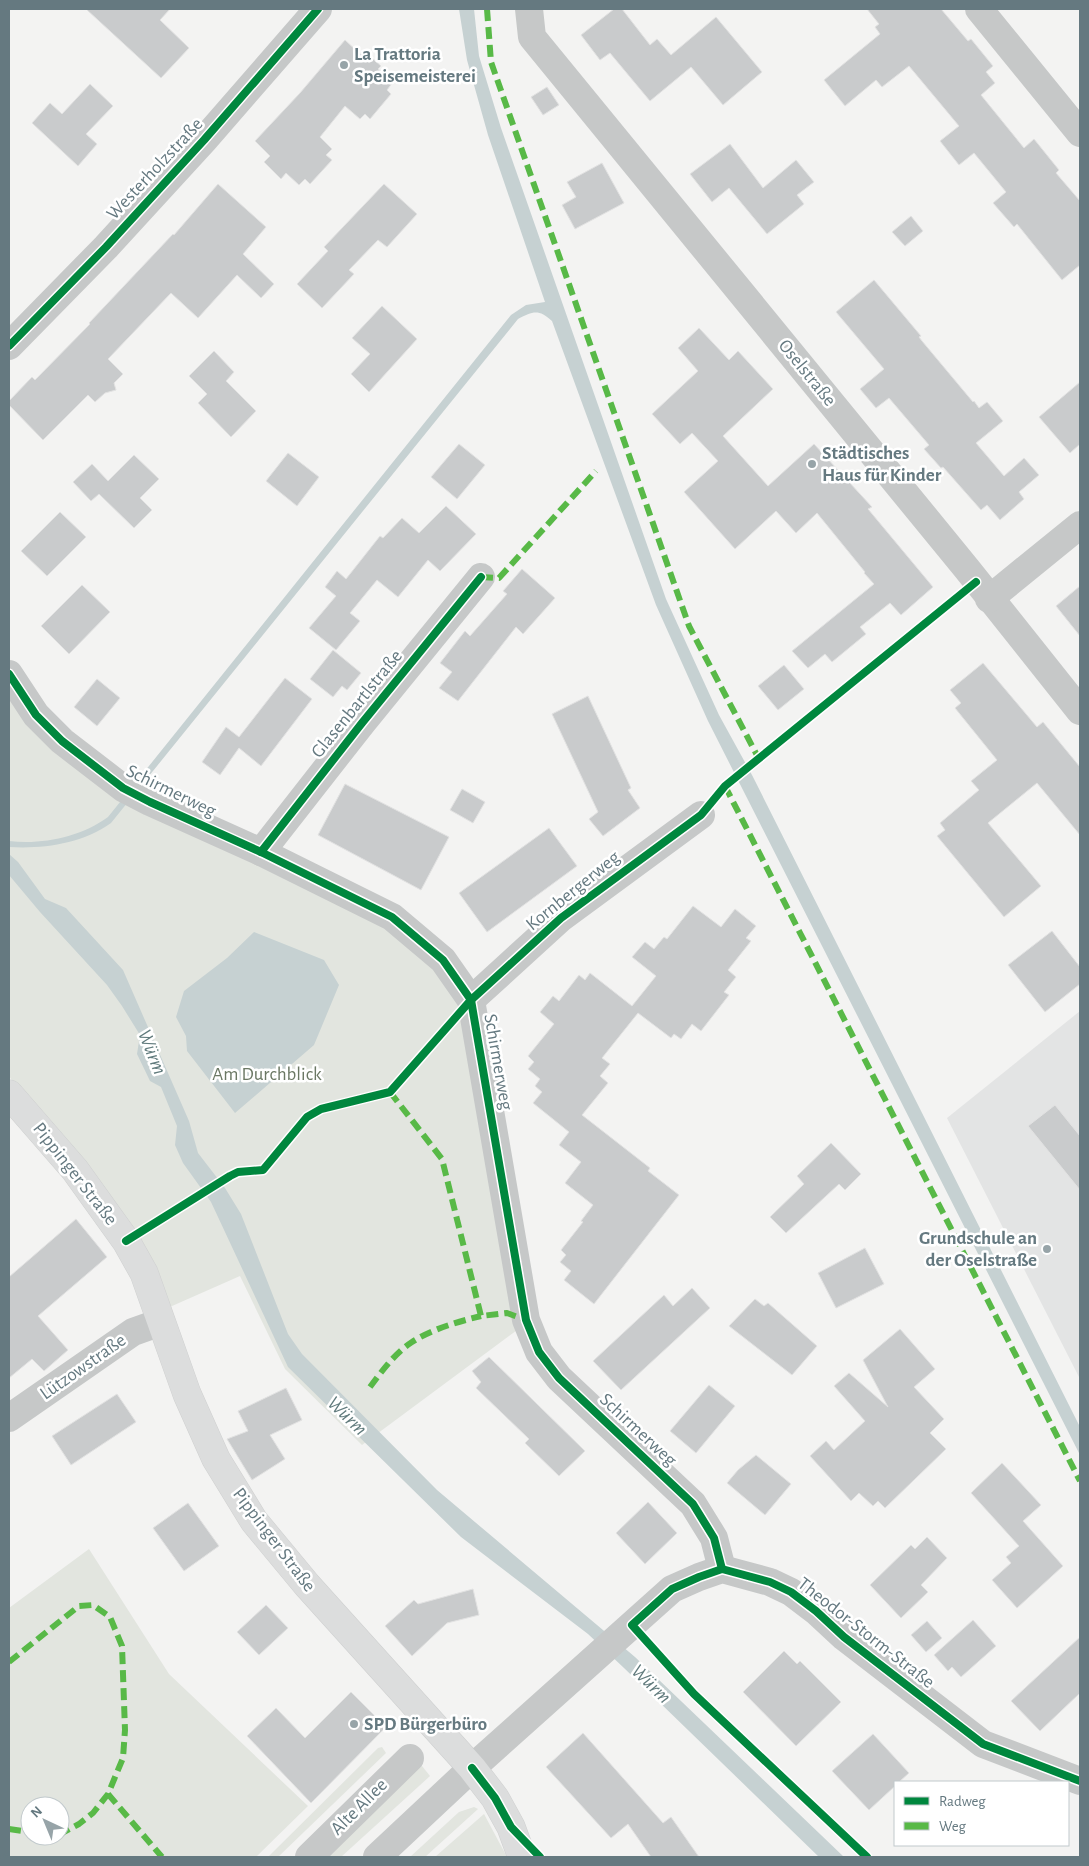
<svg xmlns="http://www.w3.org/2000/svg" width="1089" height="1866" viewBox="0 0 1089 1866" font-family="'Alegreya Sans',sans-serif">
<style>
.built{fill:#e3e4e4}
.green{fill:#e2e5df;fill-rule:evenodd}
.water{fill:#c6d1d2}
.building{fill:#c9cbcc;stroke:#e2e2e2}
.lines{fill:none;stroke-linecap:round;stroke-linejoin:round}
.secondary-casing{stroke:#cfd0d0;stroke-width:29}
.minor{stroke:#c6c8c8;stroke-width:28}
.secondary{stroke:#dcdddd;stroke-width:28}
.quiet{stroke:#58b947;stroke-width:6;stroke-dasharray:12 6;stroke-linecap:butt}
.cycleway-casing{stroke:#fff;stroke-width:11}
.cycleway{stroke:#00873e;stroke-width:8}
.poi-dot{fill:#97a4a8;stroke:#fff;stroke-width:2}
.labels{text-anchor:middle;dominant-baseline:central;stroke-width:5;stroke-linejoin:round;paint-order:stroke}
.poi-label{font-size:19px;font-weight:bold;fill:#657980;stroke:#fff;text-anchor:start}
.street-label{font-size:19px;fill:#657980;stroke:#fff}
.park-label{font-size:19px;fill:#6b7864;stroke:#fff}
.water-label{font-size:20px;font-style:italic;fill:#617b7d;stroke:#fff}
</style>
<rect width="100%" height="100%" fill="#f3f3f2"/>
<!-- built -->
<polygon class="built" points="1080,1011 1080,1379 947,1118"/>
<!-- green -->
<g class="green">
<polygon points="9,659 46,717 118,776 400,916 474,1001 532,1319 362,1445 285,1369 240,1276 163,1310 9,1076"/>
<path d="M89,1549l80,125 139,132 -52,51h-247v-249zM30,1806h30v30h-30z"/>
<polygon points="382,1747 386,1753 278,1857 268,1857 378,1748"/>
<polygon points="414,1756 430,1776 341,1857 315,1857"/>
<polygon points="474,1807 478,1809 425,1857 410,1857 459,1812"/>
<polygon points="484,1814 507,1857 435,1857"/>
</g>
<!-- water -->
<g class="water">
<path d="M459,9h15l5,47 22,72 165,471 53,116 33,60 328,652v28l-372,-734 -52,-116 -104,-284c-13,-12 -19,-10 -34,-2l-407,504c-29,21 -68,26 -102,24v-6c33,4 72,-4 99,-24l403,-502 15,-10 19,-3 -57,-167 -21,-75z"/>
<polygon points="9,854 18,862 45,899 66,908 123,970 189,1121 198,1153 225,1188 241,1214 288,1334 302,1354 437,1490 635,1657 844,1857 819,1857 624,1668 588,1634 461,1537 288,1367 211,1202 183,1163 175,1145 177,1126 161,1087 150,1081 137,1054 140,1035 122,1006 107,985 40,912 9,875"/>
<polygon points="254,932 324,960 339,985 314,1045 235,1113 187,1051 186,1036 176,1017 184,991 227,958"/>
</g>
<!-- building -->
<g class="building">
<polygon points="86,9 170,9 160,20 189,48 161,78"/>
<polygon points="614,9 622,9 650,45 657,39 671,55 716,17 762,72 723,105 691,67 650,101 610,53 600,60 581,35"/>
<polygon points="867,9 941,9 968,41 971,39 993,66 986,72 995,83 981,95 1024,148 1034,139 1059,170 1056,173 1080,201 1080,265 1062,280 1017,224 1014,227 993,203 1006,192 974,153 959,165 940,141 959,126 909,66 882,87 876,80 845,106 824,80 880,34 875,27 879,24"/>
<polygon points="345,40 360,54 363,50 381,66 378,69 393,82 387,90 391,94 370,119 365,114 360,119 345,106 320,137 332,149 326,155 332,160 310,184 305,179 299,185 286,173 281,179 264,162 270,156 255,141 300,93"/>
<polygon points="90,84 113,106 86,134 97,144 78,166 32,123 50,103 62,114"/>
<polygon points="547,87 559,105 543,115 531,97"/>
<polygon points="730,144 763,188 796,160 814,182 797,195 804,204 767,234 729,188 712,202 690,174"/>
<polygon points="602,163 624,203 575,229 562,205 576,197 567,182"/>
<polygon points="218,184 266,227 243,254 274,284 261,298 237,275 198,318 171,293 108,359 123,374 114,383 116,390 105,393 95,402 88,395 43,440 9,405 9,401 32,377 35,380 90,324 89,323 173,234 174,235"/>
<polygon points="384,184 417,214 387,247 378,240 349,270 354,274 322,308 297,284 328,251 324,247"/>
<polygon points="911,216 923,231 905,246 892,232"/>
<polygon points="874,280 921,336 919,337 922,341 973,402 974,401 979,408 987,402 1003,421 976,443 1004,476 1024,458 1039,475 1019,492 1024,499 1000,520 987,505 981,510 943,467 941,468 924,449 929,445 889,398 876,408 860,389 884,369 836,312"/>
<polygon points="382,306 417,339 369,392 351,374 370,354 352,338"/>
<polygon points="699,328 729,360 738,351 773,389 723,436 768,486 814,444 872,507 868,509 933,587 901,615 890,603 860,627 866,634 832,662 825,654 808,668 792,651 874,584 864,573 865,572 817,513 796,533 776,511 735,549 684,492 718,461 692,433 680,444 652,414 698,371 678,348"/>
<polygon points="214,351 234,372 226,381 256,411 231,437 198,403 207,394 189,376"/>
<polygon points="1080,382 1080,444 1070,453 1039,417"/>
<polygon points="459,444 485,465 457,499 431,477"/>
<polygon points="288,453 319,477 297,506 266,481"/>
<polygon points="134,455 159,479 140,498 152,510 134,528 99,494 91,501 73,482 92,464 108,481"/>
<polygon points="446,506 476,534 440,571 428,560 398,597 377,580 350,613 360,621 336,650 309,628 336,596 325,587 337,571 346,579 380,536 383,538 402,518 419,533"/>
<polygon points="60,512 86,537 47,576 21,551"/>
<polygon points="522,569 555,598 523,634 516,627 458,701 439,688 452,672 440,663 465,631 470,636 507,594 503,591"/>
<polygon points="82,585 110,612 69,654 41,626"/>
<polygon points="1080,586 1080,636 1056,606"/>
<polygon points="333,650 361,673 347,690 342,686 333,697 310,679"/>
<polygon points="983,663 1037,727 1043,722 1080,767 1080,835 1037,783 988,823 1041,886 1004,917 937,836 945,830 940,823 979,790 971,781 997,760 955,708 961,703 950,690"/>
<polygon points="784,665 804,689 778,710 758,686"/>
<polygon points="285,678 312,699 261,766 239,748 220,775 202,762 226,727 239,737"/>
<polygon points="97,679 120,698 97,726 74,707"/>
<polygon points="588,696 631,788 628,790 640,808 603,836 589,819 598,812 552,714"/>
<polygon points="345,784 449,837 421,890 318,835"/>
<polygon points="462,789 485,802 473,823 450,810"/>
<polygon points="549,828 577,866 487,932 459,893"/>
<polygon points="693,906 721,927 735,909 756,926 746,938 751,941 728,970 736,977 724,992 729,995 701,1031 692,1024 681,1039 674,1034 671,1038 638,1013 602,1058 610,1064 600,1076 608,1083 582,1115 650,1168 648,1171 679,1195 594,1304 564,1280 571,1271 560,1262 566,1255 561,1250 583,1222 581,1221 593,1205 565,1183 581,1162 559,1145 569,1132 533,1103 542,1092 535,1086 540,1079 528,1069 534,1062 528,1056 554,1024 540,1012 553,996 559,1001 579,975 585,980 590,973 632,1006 656,976 632,957 645,942 654,949 664,937 667,939"/>
<polygon points="1052,931 1080,967 1080,984 1045,1012 1008,965"/>
<polygon points="1055,1105 1080,1136 1080,1190 1028,1126"/>
<polygon points="831,1143 861,1174 845,1190 839,1184 786,1233 770,1217 804,1184 797,1176"/>
<polygon points="76,1219 107,1257 38,1316 68,1350 44,1371 32,1359 9,1378 9,1277"/>
<polygon points="865,1248 884,1284 836,1308 818,1273"/>
<polygon points="692,1288 710,1308 621,1390 593,1361 664,1295 673,1306"/>
<polygon points="755,1299 764,1306 768,1303 817,1346 792,1375 729,1326"/>
<polygon points="900,1329 935,1369 914,1387 944,1419 930,1433 946,1449 885,1508 878,1501 873,1506 859,1493 851,1501 810,1456 826,1441 834,1450 865,1421 834,1386 849,1373 888,1407 863,1360"/>
<polygon points="489,1357 585,1451 559,1476 525,1443 529,1439 476,1388 481,1382 472,1371"/>
<polygon points="709,1385 735,1406 696,1453 670,1431"/>
<polygon points="286,1388 302,1420 270,1435 285,1459 252,1480 227,1439 248,1431 238,1411"/>
<polygon points="117,1394 136,1422 71,1465 52,1436"/>
<polygon points="756,1455 791,1484 765,1515 727,1483 738,1470"/>
<polygon points="1002,1463 1041,1505 1023,1521 1063,1566 1017,1608 992,1580 1011,1563 1006,1557 1019,1546 971,1493"/>
<polygon points="648,1502 677,1533 645,1564 616,1533"/>
<polygon points="188,1503 219,1546 184,1571 153,1528"/>
<polygon points="927,1537 947,1558 921,1585 928,1592 901,1618 870,1585 911,1545 915,1549"/>
<polygon points="473,1589 479,1615 447,1623 412,1656 385,1626 414,1600 418,1604"/>
<polygon points="266,1605 288,1628 259,1655 237,1632"/>
<polygon points="973,1620 996,1646 961,1677 952,1667 948,1671 934,1655"/>
<polygon points="927,1621 942,1638 926,1652 911,1635"/>
<polygon points="1080,1637 1080,1693 1040,1731 1011,1701"/>
<polygon points="784,1651 797,1664 800,1661 841,1702 796,1746 743,1692"/>
<polygon points="351,1692 386,1727 311,1803 247,1736 276,1708 305,1738"/>
<polygon points="583,1733 663,1823 671,1817 699,1857 651,1857 628,1824 611,1838 546,1767"/>
<polygon points="873,1734 909,1773 899,1782 895,1782 895,1786 869,1810 832,1771"/>
</g>
<g class="lines">
<!-- secondary casing -->
<g class="secondary-casing">
<polyline id="secondary" points="9,1094 75,1170 126,1241 144,1273 187,1394 216,1459 254,1521 307,1585 472,1768 495,1798 511,1827 522,1857"/>
</g>
<!-- minor -->
<g class="minor">
<polyline points="529,9 532,37 967,569 1080,711"/>
<polyline points="979,9 1080,133"/>
<polyline points="9,346 106,247 204,140 318,9"/>
<polyline points="989,599 1080,525"/>
<polyline points="9,674 36,715 62,741 123,788 150,802 261,852 392,917 443,960 471,1000 526,1320 539,1352 559,1378 693,1504 714,1538 722,1569"/>
<polyline points="261,852 362,723 481,577"/>
<polyline points="471,1000 561,918 701,815"/>
<polyline points="9,1418 133,1332 161,1322"/>
<polyline points="309,1857 410,1758"/>
<polyline points="377,1857 472,1768 672,1589 699,1577 722,1569 770,1582 791,1592 816,1611 844,1637 983,1744 1080,1781"/>
</g>
<!-- secondary -->
<use href="#secondary" class="secondary"/>
<!-- quiet -->
<g class="quiet">
<polyline points="487,9 491,62 689,626 759,759"/>
<polyline points="481,577 499,578 596,471"/>
<polyline points="725,786 1080,1481"/>
<polyline points="390,1092 442,1159 481,1316 507,1313 526,1320"/>
<path d="M370,1387c12,-16 25,-34 42,-45 20,-13 45,-20 69,-26"/>
<polyline points="9,1662 79,1606 93,1605 110,1617 122,1646 125,1730 123,1758 108,1794 93,1813 79,1824 60,1834"/>
<polyline points="108,1794 162,1857"/>
<polyline points="9,1829 30,1832"/>
</g>
<!-- cycleway casing -->
<g class="cycleway-casing">
<g id="cycleway">
<polyline points="9,346 106,247 204,140 318,9"/>
<polyline points="9,674 36,715 62,741 123,788 150,802 261,852 392,917 443,960 471,1000 526,1320 539,1352 559,1378 693,1504 714,1538 722,1569"/>
<polyline points="261,852 362,723 481,577"/>
<polyline points="126,1241 230,1176 238,1172 263,1170 307,1117 321,1109 390,1092 471,1000 561,918 701,815 725,786 976,582"/>
<polyline points="472,1768 495,1798 511,1827 540,1857"/>
<polyline points="867,1857 694,1694 632,1625 672,1589 699,1577 722,1569 770,1582 791,1592 816,1611 844,1637 983,1744 1080,1781"/>
</g>
</g>
<!-- cycleway -->
<use href="#cycleway" class="cycleway"/>
</g>
<!-- markers -->
<g class="poi-dot">
<circle cx="344" cy="65" r="5"/>
<circle cx="812" cy="464" r="5"/>
<circle cx="1047" cy="1249" r="5"/>
<circle cx="354" cy="1724" r="5"/>
</g>
<g class="labels">
<!-- poi labels -->
<g class="poi-label">
<text x="354" y="54">La Trattoria<tspan x="354" dy="22">Speisemeisterei</tspan></text>
<text x="822" y="453">Städtisches<tspan x="822" dy="22">Haus für Kinder</tspan></text>
<text x="1037" y="1238" text-anchor="end">Grundschule an<tspan x="1037" dy="22">der Oselstraße</tspan></text>
<text x="364" y="1724">SPD Bürgerbüro</text>
</g>
<!-- street labels -->
<g class="street-label">
<text transform="translate(155 169) rotate(-47)">Westerholzstraße</text>
<text transform="translate(807 373) rotate(51)">Oselstraße</text>
<text transform="translate(357 704) rotate(-51)">Glasenbartlstraße</text>
<text transform="translate(171 791) rotate(26)">Schirmerweg</text>
<text transform="translate(573 891) rotate(-39)">Kornbergerweg</text>
<text transform="translate(498 1062) rotate(80)">Schirmerweg</text>
<text transform="translate(75 1174) rotate(52)">Pippinger Straße</text>
<text transform="translate(83 1367) rotate(-35)">Lützowstraße</text>
<text transform="translate(638 1430) rotate(43)">Schirmerweg</text>
<text transform="translate(274 1540) rotate(53)">Pippinger Straße</text>
<text transform="translate(866 1633) rotate(38)">Theodor-Storm-Straße</text>
<text transform="translate(359 1807) rotate(-45)">Alte Allee</text>
</g>
<!-- park labels -->
<g class="park-label">
<text x="267" y="1074">Am Durchblick</text>
</g>
<!-- water labels -->
<g class="water-label">
<text transform="translate(152 1052) rotate(68)">Würm</text>
<text transform="translate(347 1416) rotate(44)">Würm</text>
<text transform="translate(651 1684) rotate(44)">Würm</text>
</g>
</g>
<!-- border -->
<rect width="1089" height="1866" fill="none" stroke="#657980" stroke-width="20"/>
<!-- legend -->
<rect x="894" y="1781" width="175" height="65" fill="#ffffff" stroke="#c1c9cc"/>
<rect x="904" y="1797" width="25" height="8" fill="#00873e" stroke="#c1c9cc"/>
<text x="939" y="1806" font-size="15" fill="#657980">Radweg</text>
<rect x="904" y="1822" width="25" height="8" fill="#58b947" stroke="#c1c9cc"/>
<text x="939" y="1831" font-size="15" fill="#657980">Weg</text>
<!-- north arrow -->
<g transform="translate(45 1821) rotate(316)"><circle r="24" fill="#ffffff" stroke="#c1c9cc"/>
<path d="M0-4L9 19L0 12L-9 19Z" fill="#97a4a8"/>
<text y="-8" font-size="14" font-weight="bold" text-anchor="middle" fill="#657980">N</text>
</g>
</svg>
